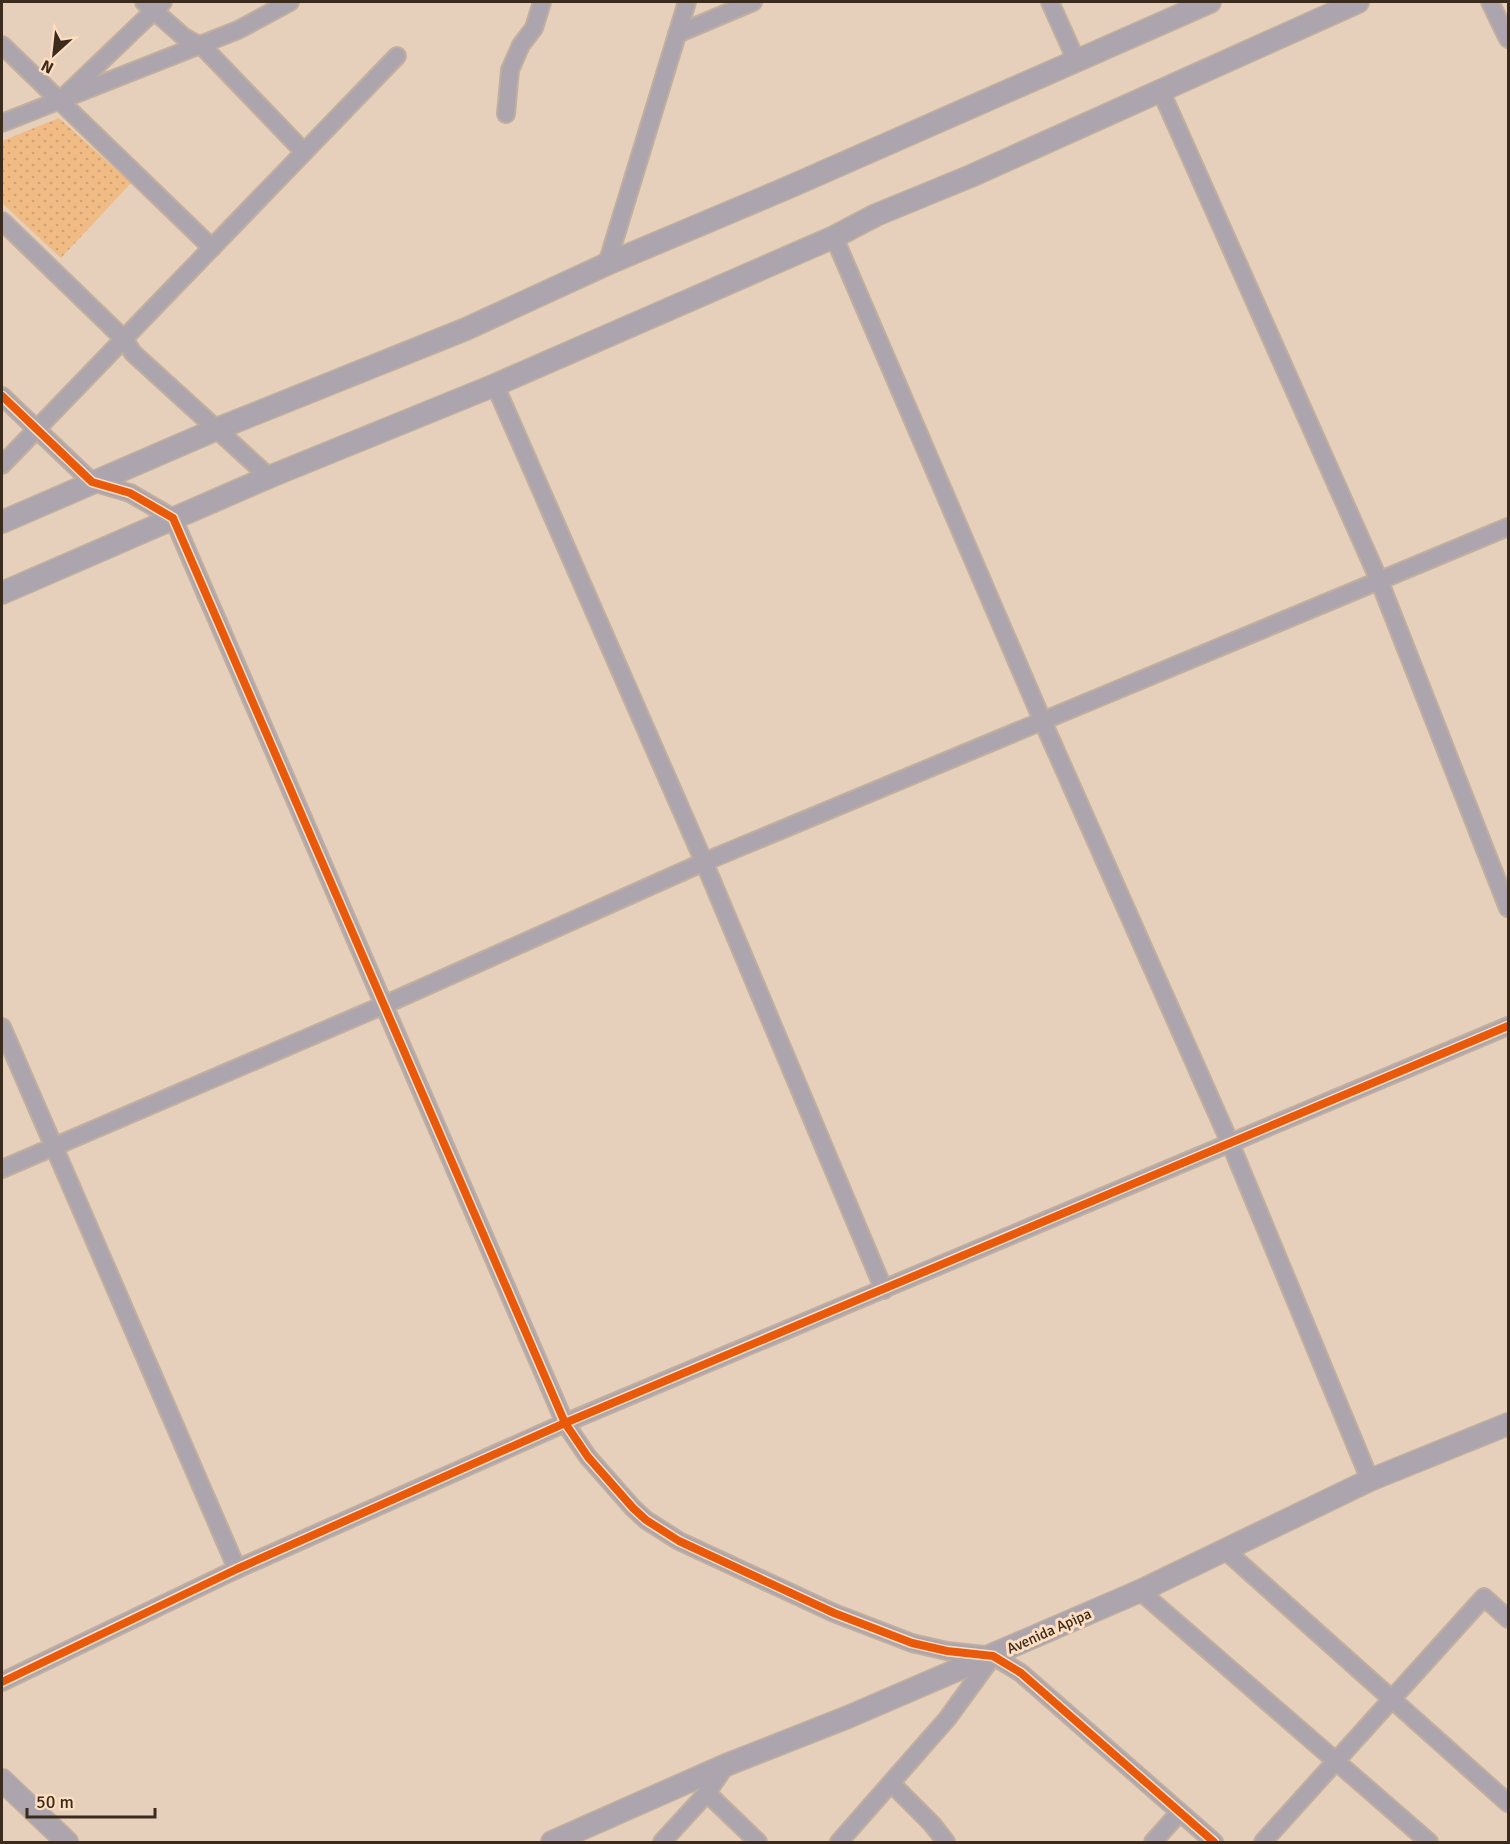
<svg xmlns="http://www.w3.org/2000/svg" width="1510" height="1844" viewBox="0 0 1510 1844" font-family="Signika,sans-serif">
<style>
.park{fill:url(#park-dots)}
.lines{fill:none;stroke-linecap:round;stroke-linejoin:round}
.minor-casing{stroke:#c0af9f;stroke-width:20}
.tertiary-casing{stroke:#c0af9f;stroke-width:24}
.minor{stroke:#ada5ae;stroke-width:16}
.tertiary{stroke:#ada5ae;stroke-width:21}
.cycleway-casing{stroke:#fedec1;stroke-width:11}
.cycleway{stroke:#e8590c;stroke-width:8}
.labels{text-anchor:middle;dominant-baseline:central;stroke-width:6;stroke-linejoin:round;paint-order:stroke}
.street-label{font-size:15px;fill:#3a2b1d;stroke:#fedec1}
</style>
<defs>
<pattern id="park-dots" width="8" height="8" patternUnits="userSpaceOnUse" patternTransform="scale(1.5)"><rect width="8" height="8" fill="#f0bb84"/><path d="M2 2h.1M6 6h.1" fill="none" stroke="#cfa172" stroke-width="1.8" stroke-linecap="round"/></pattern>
</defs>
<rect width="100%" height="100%" fill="#e6d0bc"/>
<!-- park -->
<polygon class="park" points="59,118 131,183 61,258 2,203 2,141"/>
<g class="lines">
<!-- minor casing -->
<g class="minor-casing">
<g id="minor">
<polyline points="144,2 184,37 205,49 304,152"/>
<polyline points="1050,2 1076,60"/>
<polyline points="1490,2 1508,39"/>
<polyline points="677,34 753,2"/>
<polyline points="2,45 212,248"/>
<polyline points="1160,89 1379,580 1508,908"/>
<polyline points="67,94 163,2"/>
<polyline points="506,114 510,70 521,45 534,28 542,2"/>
<polyline points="2,123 238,30 290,2"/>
<polyline points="2,221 124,339 133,353 269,477"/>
<polyline points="834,237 1043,722 1231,1145 1370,1480"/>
<polyline points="607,264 687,2"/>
<polyline points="495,385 704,862 884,1290"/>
<polyline points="2,396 92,482 130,493 173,518 565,1423 588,1457 633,1508 646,1520 679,1541 834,1613 912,1643 947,1651 993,1656 1021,1673 1214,1842"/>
<polyline points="2,465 397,56"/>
<polyline points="2,1027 237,1569"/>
<polyline points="2,1169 384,1005 704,862 1508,527"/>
<polyline points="1225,1550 1508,1803"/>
<polyline points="1140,1591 1429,1842"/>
<polyline points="2,1682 237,1569 565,1423 1508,1026"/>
<polyline points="892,1784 932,1824 946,1842"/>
<polyline points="707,1793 758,1842"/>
<polyline points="662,1842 707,1793 726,1765"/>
<polyline points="839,1842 947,1719 993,1656"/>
<polyline points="1153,1842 1179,1813"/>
<polyline points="1263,1842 1484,1597 1508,1619"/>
</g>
</g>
<!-- tertiary casing -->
<g class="tertiary-casing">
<g id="tertiary">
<polyline points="2,522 217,429 466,329 607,264 787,188 1210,2"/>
<polyline points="2,593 269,477 495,385 834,237 876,215 971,176 1358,2"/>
<polyline points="2,1780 67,1842"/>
<polyline points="552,1842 726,1765 848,1717 1140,1591 1370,1480 1508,1424"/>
</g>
</g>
<!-- minor -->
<use href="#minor" class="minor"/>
<!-- tertiary -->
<use href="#tertiary" class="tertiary"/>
<!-- cycleway casing -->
<g class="cycleway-casing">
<g id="cycleway">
<polyline points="2,396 92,482 130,493 173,518 565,1423 588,1457 633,1508 646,1520 679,1541 834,1613 912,1643 947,1651 993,1656 1021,1673 1214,1842"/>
<polyline points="2,1682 237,1569 565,1423 1508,1026"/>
</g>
</g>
<!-- cycleway -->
<use href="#cycleway" class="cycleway"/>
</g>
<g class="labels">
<!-- street labels -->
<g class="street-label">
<text transform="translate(1049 1631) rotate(-24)">Avenida Apipa</text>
</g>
</g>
<!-- border -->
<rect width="1510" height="1844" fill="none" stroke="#3a2b1d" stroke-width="6"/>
<!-- north arrow -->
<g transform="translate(54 54) rotate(207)" stroke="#fedec1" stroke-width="4.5" paint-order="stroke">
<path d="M0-4.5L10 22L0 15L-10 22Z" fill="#3a2b1d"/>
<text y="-9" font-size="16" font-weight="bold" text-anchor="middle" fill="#3a2b1d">N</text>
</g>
<!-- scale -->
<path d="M27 1808v9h128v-9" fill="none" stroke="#3a2b1d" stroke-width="3"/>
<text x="36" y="1808" font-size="18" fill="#3a2b1d" stroke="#fedec1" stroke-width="4.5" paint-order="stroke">50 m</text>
</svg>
